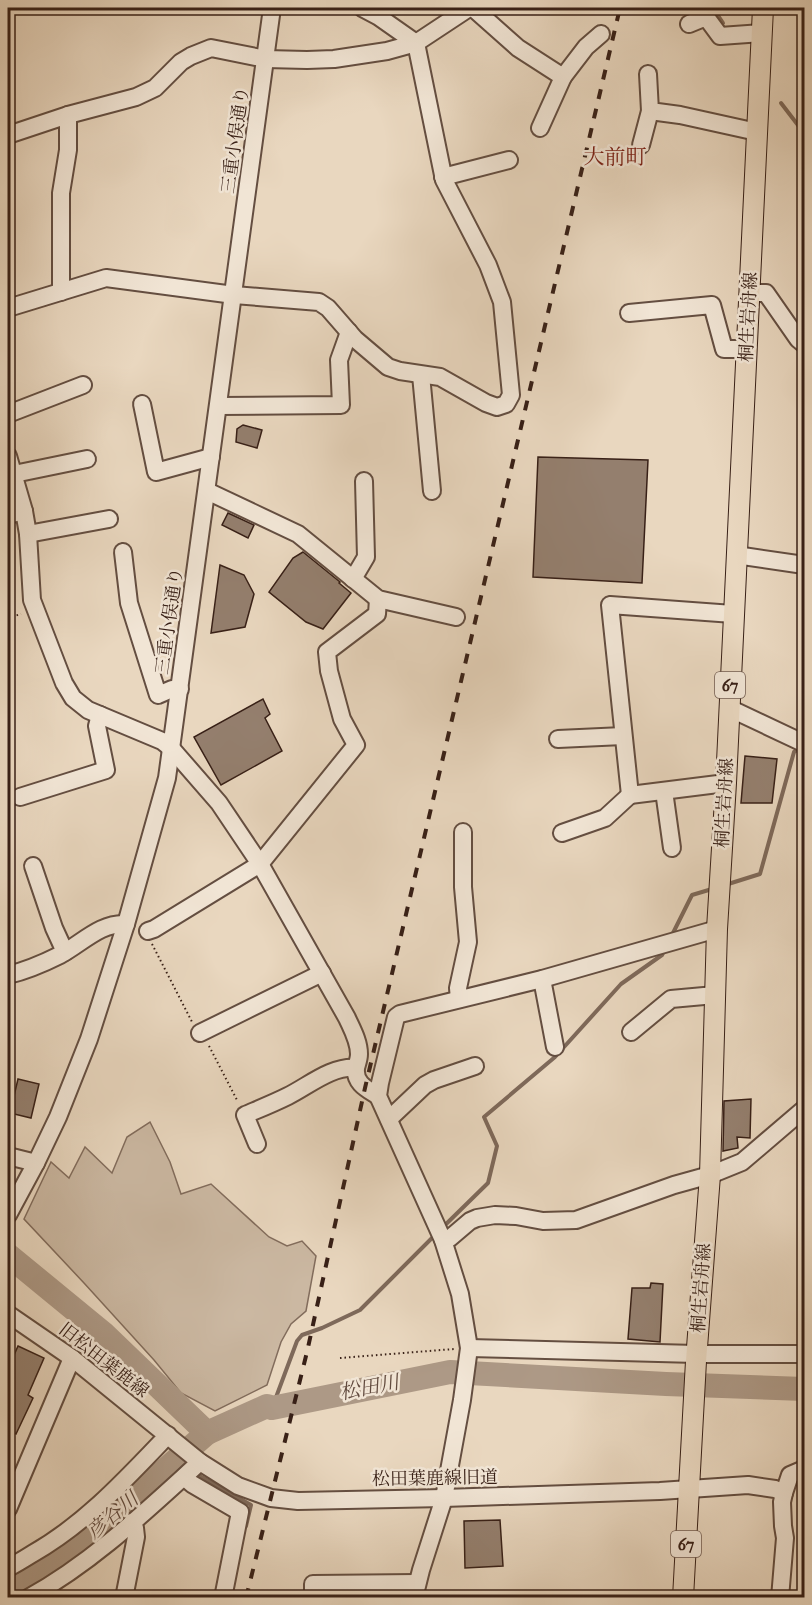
<svg xmlns="http://www.w3.org/2000/svg" width="812" height="1605" viewBox="0 0 812 1605" font-family="'IM FELL Great Primer','Noto Serif JP',serif">
<style>
.green{fill:#cbb8a2;stroke:#826c5c;stroke-width:1.5}
.lines{fill:none;stroke-linecap:round;stroke-linejoin:round}
.stream{stroke:#7e695a;stroke-width:4}
.river{stroke:#ad9986;stroke-width:24}
.building{fill:#947f6e;stroke:#382017;stroke-width:1.5}
.minor-casing{stroke:#644e41;stroke-width:20}
.major-casing{stroke:#382017;stroke-width:22}
.path{stroke:#382017;stroke-width:2;stroke-dasharray:1.5 3;stroke-linecap:butt}
.minor{stroke:#f1e5d5;stroke-width:16}
.major{stroke:#e9d7bf;stroke-width:20}
.rail{stroke:#382017;stroke-width:4;stroke-dasharray:10 10;stroke-linecap:butt}
.labels{text-anchor:middle;dominant-baseline:central;stroke-width:5;stroke-linejoin:round;paint-order:stroke}
.shield{fill:#f1e5d5;stroke:#705b50;stroke-width:1.5}
.shield-label{font-size:16px;font-weight:bold;fill:#382017}
.street-label{font-size:18px;fill:#382017;stroke:#f1e5d5}
.water-label{font-size:20px;font-style:italic;fill:#614a3e;stroke:#f1e5d5}
.quarter-label{font-size:21px;fill:#7a1f14;stroke:#f1e5d5}
</style>
<rect width="100%" height="100%" fill="#e9d7bf"/>
<filter id="stains"><feTurbulence type="fractalNoise" baseFrequency=".00333" numOctaves="4"/><feColorMatrix values="0 0 0 0 .2 0 0 0 0 .09 0 0 0 0 .02 0 0 0 .5 -.17"/></filter>
<radialGradient id="worn" r=".72"><stop offset=".6" stop-color="#630" stop-opacity="0"/><stop offset="1" stop-color="#630" stop-opacity=".3"/></radialGradient>
<!-- green -->
<polygon class="green" points="150,1122 170,1162 181,1194 211,1184 269,1237 287,1246 302,1241 316,1256 306,1311 291,1324 281,1342 267,1385 215,1411 181,1393 154,1360 84,1283 24,1219 51,1162 69,1178 85,1147 112,1173 127,1137"/>
<g class="lines">
<!-- stream -->
<g class="stream">
<polyline points="713,8 723,23"/>
<polyline points="781,103 804,133"/>
<polyline points="725,885 760,874 794,752 801,747"/>
<polyline points="671,937 692,895 712,889"/>
<polyline points="442,1228 488,1183 497,1146 484,1117 555,1057 621,984 662,955 665,949"/>
<polyline points="272,1408 297,1341 302,1335 322,1328 360,1310 435,1235"/>
<polyline points="178,1458 188,1467"/>
<polyline points="196,1474 251,1505 246,1526"/>
</g>
<!-- river -->
<g class="river">
<polyline points="8,1255 103,1333 207,1433 267,1406 272,1408 450,1372 666,1384 804,1389"/>
<polyline points="8,1585 53,1560 92,1534 207,1433"/>
</g>
</g>
<!-- building -->
<g class="building">
<polygon points="243,425 262,430 257,448 236,442 237,429"/>
<polygon points="538,457 648,460 642,583 533,577"/>
<polygon points="228,513 254,525 248,538 222,525"/>
<polygon points="303,552 340,582 339,583 351,593 323,629 306,622 269,592 293,558"/>
<polygon points="220,565 244,575 254,594 245,627 211,633"/>
<polygon points="263,699 270,714 265,718 282,751 221,785 194,737"/>
<polygon points="745,756 777,759 772,803 741,803"/>
<polygon points="18,1079 39,1084 31,1118 10,1113"/>
<polygon points="751,1099 750,1138 737,1137 738,1148 723,1151 724,1101"/>
<polygon points="651,1283 663,1284 660,1342 628,1339 632,1288 650,1288"/>
<polygon points="18,1346 44,1358 28,1395 33,1398 16,1434 8,1430 8,1369"/>
<polygon points="500,1520 503,1566 465,1568 464,1521"/>
</g>
<g class="lines">
<!-- minor casing -->
<g class="minor-casing">
<g id="minor">
<polyline points="473,8 518,48 563,77 540,128"/>
<polyline points="689,24 706,17 720,36 762,33"/>
<polyline points="648,74 650,111 680,115 757,132"/>
<polyline points="563,77 586,47 601,34"/>
<polyline points="8,135 68,115 136,97 155,88 181,62 191,56 211,48 266,59 307,60 334,59 387,51 416,43 469,8"/>
<polyline points="641,145 650,111"/>
<polyline points="443,177 509,160"/>
<polyline points="61,292 61,193 68,150 68,115"/>
<polyline points="750,293 766,293 798,339 804,344"/>
<polyline points="8,308 106,278 234,295 319,302 328,308 355,339 388,367 400,371 440,377 486,403 497,407 506,404 511,395 502,302 488,265 444,180 416,43 379,17 362,8"/>
<polyline points="629,313 712,305 724,349 747,349"/>
<polyline points="421,375 432,491"/>
<polyline points="142,404 156,472 211,457"/>
<polyline points="219,406 341,405 339,360 349,332"/>
<polyline points="8,414 83,385"/>
<path d="M8,456l16,55 4,23 4,66 32,83 9,15 15,12 74,31 10,8 47,54 41,61 87,154c5,11 12,23 12,36 0,5 -2,10 -3,14 -2,15 11,21 22,28"/>
<polyline points="14,474 87,459"/>
<polyline points="207,491 298,534 378,599 456,617"/>
<polyline points="8,515 24,511"/>
<polyline points="28,534 109,519"/>
<polyline points="123,552 129,603 158,695 172,689 180,689"/>
<polyline points="736,555 804,565"/>
<polyline points="353,579 366,557 364,481"/>
<polyline points="729,708 801,742 804,742"/>
<polyline points="558,739 623,736"/>
<polyline points="726,783 630,795 610,605 733,614"/>
<polyline points="664,791 672,848"/>
<polyline points="20,797 106,770 97,726 100,715"/>
<polyline points="562,833 605,818 630,795"/>
<polyline points="33,866 54,928 65,952"/>
<polyline points="148,931 154,929 260,864 356,745 342,719 329,671 327,652 377,614 378,599"/>
<path d="M8,975c17,-4 36,-12 52,-20 21,-11 41,-33 66,-31"/>
<polyline points="542,979 555,1047"/>
<polyline points="459,999 458,988 468,942 463,887 463,832"/>
<polyline points="631,1032 671,999 715,995"/>
<polyline points="200,1033 322,973"/>
<polyline points="389,1119 425,1085 434,1080 475,1066"/>
<path d="M257,1144l-12,-29c14,-6 29,-12 43,-19 22,-11 43,-30 68,-28"/>
<polyline points="8,1156 36,1163"/>
<polyline points="8,1215 36,1163 58,1117 89,1039 126,924 167,778 272,8"/>
<polyline points="443,1240 450,1238 470,1221 477,1218 495,1215 516,1216 543,1221 576,1220 674,1185 710,1175 742,1162 804,1109"/>
<polyline points="8,1314 72,1358 200,1462 238,1486 271,1498 298,1501 444,1498 660,1491 748,1485 775,1489 784,1493 782,1502 783,1526 785,1538 780,1598"/>
<polyline points="469,1348 696,1354 804,1354"/>
<polyline points="184,1477 192,1484 240,1512 223,1598"/>
<polyline points="784,1493 790,1475 804,1469"/>
<polyline points="8,1509 72,1358"/>
<path d="M8,1568c8,-4 16,-9 24,-14 53,-30 94,-75 136,-119"/>
<path d="M28,1598c65,-36 118,-87 172,-136"/>
<polyline points="124,1598 136,1537 135,1528 132,1522"/>
<polyline points="313,1598 313,1584 417,1583"/>
<polyline points="414,1598 421,1570 444,1498 462,1400 469,1348 460,1294 443,1240 378,1096 380,1083 396,1017 400,1014 542,979 717,929"/>
</g>
</g>
<!-- major casing -->
<g class="major-casing">
<polyline id="major" points="683,1598 696,1361 710,1175 717,929 726,783 763,8"/>
</g>
<!-- path -->
<g class="path">
<polyline points="8,618 21,614"/>
<polyline points="152,944 192,1022"/>
<polyline points="209,1046 238,1102"/>
<polyline points="340,1358 454,1349"/>
</g>
<!-- minor -->
<use href="#minor" class="minor"/>
<!-- major -->
<use href="#major" class="major"/>
<!-- rail -->
<polyline class="rail" points="246,1598 307,1352 365,1088 620,8"/>
</g>
<g class="labels">
<!-- shield labels -->
<g class="shield">
<rect x="715" y="672" width="30" height="26" rx="4.5"/>
<rect x="671" y="1531" width="30" height="26" rx="4.5"/>
</g>
<g class="shield-label">
<text x="730" y="685">67</text>
<text x="686" y="1544">67</text>
</g>
<!-- street labels -->
<g class="street-label">
<text transform="translate(235 140) rotate(-82)">三重小俣通り</text>
<text transform="translate(748 317) rotate(-87)">桐生岩舟線</text>
<text transform="translate(169 621) rotate(-82)">三重小俣通り</text>
<text transform="translate(724 803) rotate(-87)">桐生岩舟線</text>
<text transform="translate(701 1288) rotate(-86)">桐生岩舟線</text>
<text transform="translate(104 1360) rotate(38)">旧松田葉鹿線</text>
<text transform="translate(435 1478) rotate(-1)">松田葉鹿線旧道</text>
</g>
<!-- water labels -->
<g class="water-label">
<text transform="translate(369 1387) rotate(-11)">松田川</text>
<text transform="translate(112 1515) rotate(-40)">彦谷川</text>
</g>
<!-- quarter labels -->
<g class="quarter-label">
<text x="615" y="157">大前町</text>
</g>
</g>
<!-- margin -->
<rect width="812" height="1605" fill="none" stroke="#e9d7bf" stroke-width="30"/>
<rect x="9" y="9" width="794" height="1587" fill="none" stroke="#382017" stroke-width="3"/>
<rect x="15" y="15" width="782" height="1575" fill="none" stroke="#382017" stroke-width="1.5"/>
<rect width="100%" height="100%" filter="url(#stains)"/>
<rect width="100%" height="100%" fill="url(#worn)"/>
</svg>
